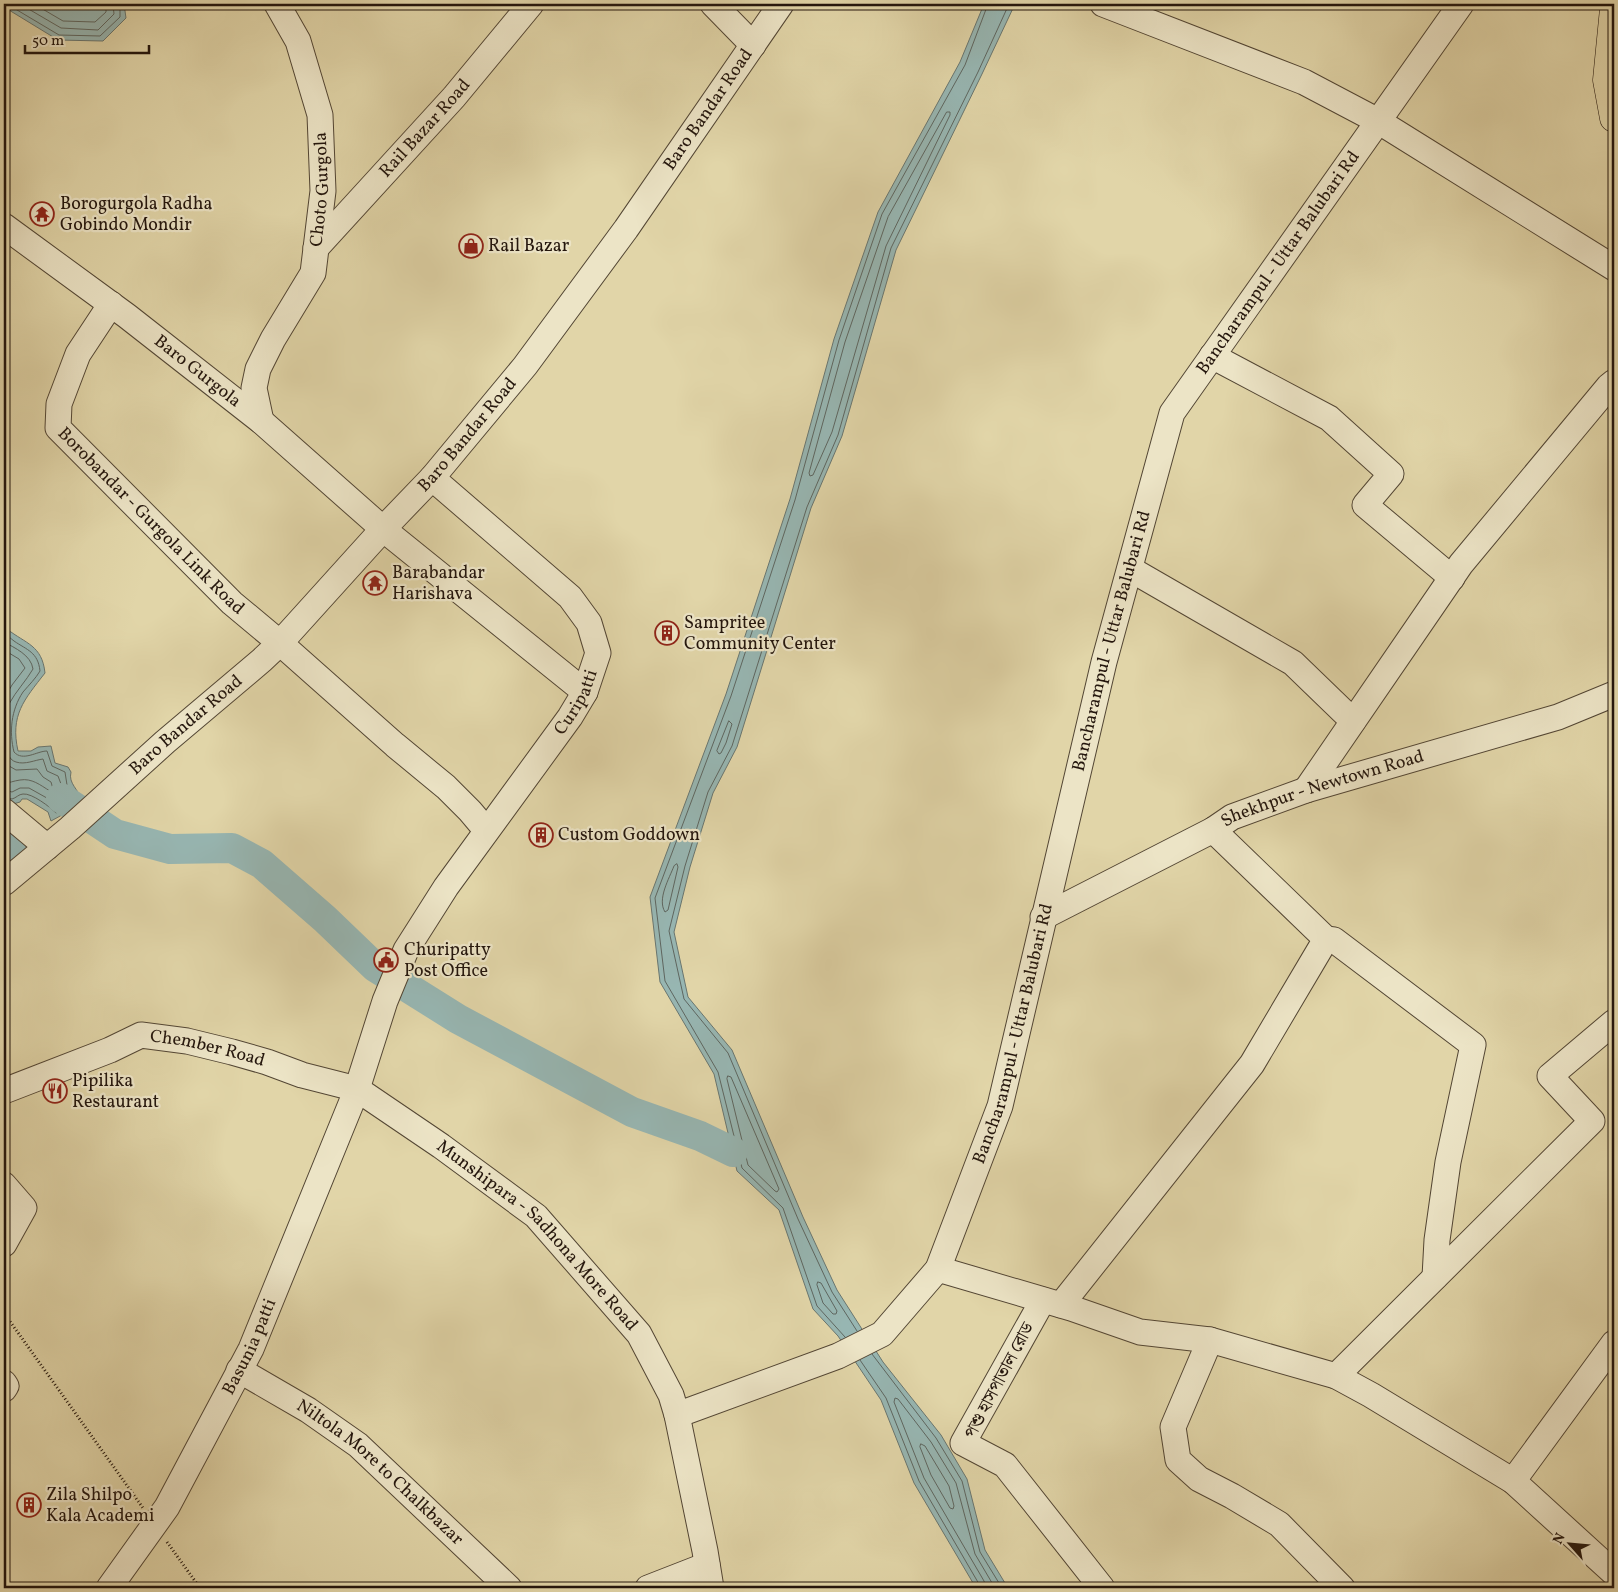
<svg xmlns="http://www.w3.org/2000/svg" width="1618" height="1592" viewBox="0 0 1618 1592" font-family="Vollkorn,'Noto Serif Bengali',serif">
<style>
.water{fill:#97b6b2;stroke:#697670}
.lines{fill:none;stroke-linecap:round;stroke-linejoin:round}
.shore{stroke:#5e6660;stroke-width:1}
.river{stroke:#97b6b2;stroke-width:30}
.minor-casing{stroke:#534634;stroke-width:27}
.major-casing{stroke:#24160d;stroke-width:29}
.path{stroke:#24160d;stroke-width:3;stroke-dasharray:1 2.5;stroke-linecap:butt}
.minor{stroke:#ece4c6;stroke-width:25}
.major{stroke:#e1d5a8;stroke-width:28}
.labels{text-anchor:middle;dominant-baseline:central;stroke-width:4.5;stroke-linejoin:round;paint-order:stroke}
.street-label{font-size:18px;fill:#24160d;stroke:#ece4c6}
.poi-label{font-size:18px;fill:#24160d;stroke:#ece4c6;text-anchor:start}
</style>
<rect width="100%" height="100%" fill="#e1d5a8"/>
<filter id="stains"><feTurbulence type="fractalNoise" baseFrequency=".004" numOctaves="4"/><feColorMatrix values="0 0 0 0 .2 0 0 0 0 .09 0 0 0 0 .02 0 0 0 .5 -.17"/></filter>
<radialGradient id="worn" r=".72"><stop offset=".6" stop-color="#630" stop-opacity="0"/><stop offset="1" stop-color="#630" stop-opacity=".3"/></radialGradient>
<!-- water -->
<g class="water">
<polygon points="4,4 124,4 126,18 103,41 58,40 4,7"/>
<polygon points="984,4 1015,4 982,74 896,250 842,436 811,508 737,747 713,793 690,867 674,932 688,997 732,1050 803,1217 837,1290 883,1362 941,1435 967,1479 985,1550 1008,1588 976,1588 914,1483 881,1400 838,1336 813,1309 779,1210 737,1171 714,1074 660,982 650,897 726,694 790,499 834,339 878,212 960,62"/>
<path d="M7,629c19,15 35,16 38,44 -21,27 -35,42 -27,78h13l7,-4 13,-1 4,17 13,4 3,5c-3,12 8,17 10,28l-10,9 -4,-6 -5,12 -11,6 -3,-9 -21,-13h-5l-2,3 -10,3 -4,-3 -2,-7v-163z"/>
<polygon points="4,819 24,841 28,852 4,869"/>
</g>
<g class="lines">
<!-- shore -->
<g class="shore">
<polyline points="7,4 59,35 100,36 120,17 120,4"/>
<polyline points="20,4 61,28 98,30 114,14 113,4"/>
<polyline points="34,4 63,21 95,22 106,12 106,4"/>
<polygon points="947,112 950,112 950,115 886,246 832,432 813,475 810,476 809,473 845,342 888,217"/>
<path d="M4,635c5,1 6,3 10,6 13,9 24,11 26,30 -4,7 -11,14 -17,21 -12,18 -14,40 -9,60 9,10 23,-1 33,-1l5,15 13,6 2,13 9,13 -3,3 -5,-1 -4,1 -6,11 -2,1c-6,-6 -24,-20 -33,-19 -4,0 -7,4 -11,5l-8,-2"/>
<path d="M4,642c11,6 27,13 29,27 -7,12 -17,22 -24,35 -5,12 -9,54 7,58 9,3 19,-2 27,-3l4,12 11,5 6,16 -10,10 -25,-14h-9l-8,4 -8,-2"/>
<polyline points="4,650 19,659 25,668 12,685 4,699"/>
<polygon points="729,721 732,724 726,743 721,753 719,754 717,751"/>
<path d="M4,763l12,7 21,-1 6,8 8,5 2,7 -3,2c-10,-6 -18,-13 -30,-11 -7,1 -10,3 -16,3"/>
<path d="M677,864l1,3 -10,43 -3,2c-8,-13 4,-33 9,-46z"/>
<polygon points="728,1076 731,1077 779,1189 777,1192 775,1191 748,1165 727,1079"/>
<polygon points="818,1282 821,1283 837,1311 836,1314 833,1314 823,1303 817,1285"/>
<polyline points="857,1331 832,1292 798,1219 728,1053 684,999 669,931 685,866 708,792 732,746 807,507 838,435 891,248 978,72 1009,4"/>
<polyline points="845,1337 817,1306 783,1208 742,1168 718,1072 665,981 655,898 731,696 795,500 839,340 882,214 965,65 988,4"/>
<polyline points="872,1354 936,1438 962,1481 980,1552 1002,1588"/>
<polyline points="860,1360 886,1398 919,1481 979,1584 980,1588"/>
<polygon points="921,1444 925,1446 949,1486 954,1506 953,1509 950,1508 931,1475 920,1447"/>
<polyline points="986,1588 984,1581 924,1478 894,1402 895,1398 898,1399 931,1442 956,1483 975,1554 995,1588"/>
</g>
<!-- river -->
<polyline class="river" points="61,798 115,834 170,849 232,848 262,864 325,919 375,967 458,1019 632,1112 700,1136 733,1152"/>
<!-- minor casing -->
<g class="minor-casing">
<g id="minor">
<polyline points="713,4 753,45"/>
<polyline points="1103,4 1304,82 1378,121 1614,268"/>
<path id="s1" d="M4,226l123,90 134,105 122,108 202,163"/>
<path id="s2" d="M316,248l138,-151 77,-93"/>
<path id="s3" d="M111,304l-33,50 -19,50 -1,24 174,175 48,40 115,102 51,42 24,24 16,19"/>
<polyline points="1212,356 1329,418 1391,474 1365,505 1452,578"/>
<path id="s4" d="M261,421l-7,-33 4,-19 15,-30 40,-66 10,-82 -3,-76 -22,-74 -21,-37"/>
<polyline points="1130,569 1293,663 1353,721"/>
<polyline points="1306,790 1461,564 1609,386 1614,382"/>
<polyline points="4,811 47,847"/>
<path id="s5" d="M4,883l66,-55 95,-86 97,-82 18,-17 103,-114 49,-51 93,-112 101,-137 155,-225"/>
<path id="s6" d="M1043,917l170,-87 19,-13 74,-27 252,-73 56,-23"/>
<polyline points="1326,939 1334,940 1473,1045 1448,1162 1437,1240 1435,1277"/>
<path id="s7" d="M4,1091l106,-41 31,-15 46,6 45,11 35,10 35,13 55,14 84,57 95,70 103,118 32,61 6,20 28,136 6,37"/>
<polyline points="4,1185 24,1208 4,1244"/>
<polyline points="938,1269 1071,1308 1140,1332 1210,1340 1336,1376 1371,1395 1513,1481 1614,1573"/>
<polyline points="1043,1300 963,1443 1005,1465 1102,1588"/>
<polyline points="1061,1305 1252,1064 1326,939 1213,830"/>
<polyline points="1210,1340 1173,1427 1178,1460 1199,1479 1232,1496 1279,1524 1342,1588"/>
<path id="s8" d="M239,1370l69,40 50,35 151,143"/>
<polyline points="1336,1376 1592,1121 1550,1076 1614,1022"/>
<polyline points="4,1383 6,1386 4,1389"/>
<path id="s9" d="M677,1415l161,-59 44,-22 56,-65 62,-163 104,-444 68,-249 289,-409"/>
<polyline points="1513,1481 1614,1343"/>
<path id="s10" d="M109,1588l58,-81 84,-158 106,-260 28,-88 21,-51 40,-63 124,-170 15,-25 13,-39 -9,-30 -19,-26 -138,-119"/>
<polyline points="648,1588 707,1565"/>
</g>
</g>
<!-- major casing -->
<g class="major-casing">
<polyline id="major" points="1614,9 1607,80 1614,118"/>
</g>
<!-- path -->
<g class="path">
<polyline points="4,1313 143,1508"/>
<polyline points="167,1542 200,1588"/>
</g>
<!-- minor -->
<use href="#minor" class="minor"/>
<!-- major -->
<use href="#major" class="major"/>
</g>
<!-- icons -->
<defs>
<g id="temple-ring" transform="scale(1.25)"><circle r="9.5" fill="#ece4c6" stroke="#8f2418" stroke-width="1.5"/><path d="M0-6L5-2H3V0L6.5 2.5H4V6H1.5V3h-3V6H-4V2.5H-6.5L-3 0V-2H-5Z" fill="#8f2418"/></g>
<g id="shop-ring" transform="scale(1.25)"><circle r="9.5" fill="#ece4c6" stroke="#8f2418" stroke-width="1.5"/><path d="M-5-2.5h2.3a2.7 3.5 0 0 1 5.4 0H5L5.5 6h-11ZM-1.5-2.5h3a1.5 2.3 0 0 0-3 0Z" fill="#8f2418"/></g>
<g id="building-ring" transform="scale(1.25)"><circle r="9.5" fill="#ece4c6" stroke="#8f2418" stroke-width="1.5"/><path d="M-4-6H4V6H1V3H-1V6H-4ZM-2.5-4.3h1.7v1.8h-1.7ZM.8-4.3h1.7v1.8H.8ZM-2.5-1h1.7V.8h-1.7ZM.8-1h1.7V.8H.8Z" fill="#8f2418"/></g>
<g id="civic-ring" transform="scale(1.25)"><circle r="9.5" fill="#ece4c6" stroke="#8f2418" stroke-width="1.5"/><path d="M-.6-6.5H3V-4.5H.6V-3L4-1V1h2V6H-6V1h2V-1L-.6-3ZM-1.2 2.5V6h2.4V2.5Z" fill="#8f2418"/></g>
<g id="restaurant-ring" transform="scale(1.25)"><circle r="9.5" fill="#ece4c6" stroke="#8f2418" stroke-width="1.5"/><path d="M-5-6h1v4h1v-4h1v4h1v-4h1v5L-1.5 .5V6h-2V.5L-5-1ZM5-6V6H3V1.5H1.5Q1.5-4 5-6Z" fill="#8f2418"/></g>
</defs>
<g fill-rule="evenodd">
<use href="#temple-ring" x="42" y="214"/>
<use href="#shop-ring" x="471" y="246"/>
<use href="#temple-ring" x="375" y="583"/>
<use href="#building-ring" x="667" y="633"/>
<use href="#building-ring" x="541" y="835"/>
<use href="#civic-ring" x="386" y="960"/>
<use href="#restaurant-ring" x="55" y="1091"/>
<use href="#building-ring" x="29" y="1505"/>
</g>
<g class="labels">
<!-- street labels -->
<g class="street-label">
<text stroke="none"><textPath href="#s5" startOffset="1051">Baro Bandar Road</textPath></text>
<text stroke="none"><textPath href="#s2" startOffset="162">Rail Bazar Road</textPath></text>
<text stroke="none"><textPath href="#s4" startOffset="248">Choto Gurgola</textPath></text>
<text stroke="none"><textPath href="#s9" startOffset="1379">Bancharampul - Uttar Balubari Rd</textPath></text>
<text stroke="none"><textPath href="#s1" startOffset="242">Baro Gurgola</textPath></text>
<text stroke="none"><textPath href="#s5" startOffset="646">Baro Bandar Road</textPath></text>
<text stroke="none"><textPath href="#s3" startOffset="269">Borobandar - Gurgola Link Road</textPath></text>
<text stroke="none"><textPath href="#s9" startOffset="959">Bancharampul - Uttar Balubari Rd</textPath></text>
<text stroke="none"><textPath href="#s10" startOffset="1008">Curipatti</textPath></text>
<text stroke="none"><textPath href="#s5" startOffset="241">Baro Bandar Road</textPath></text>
<text stroke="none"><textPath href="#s6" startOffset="309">Shekhpur - Newtown Road</textPath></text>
<text stroke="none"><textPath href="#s9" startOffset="554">Bancharampul - Uttar Balubari Rd</textPath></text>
<text stroke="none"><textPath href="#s7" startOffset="216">Chember Road</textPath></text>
<text stroke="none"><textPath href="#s7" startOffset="605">Munshipara - Sadhona More Road</textPath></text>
<text stroke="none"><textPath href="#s10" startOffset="280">Basunia patti</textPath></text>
<text transform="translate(1000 1381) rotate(-62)">পশু হাসপাতাল রোড</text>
<text stroke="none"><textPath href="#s8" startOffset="175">Niltola More to Chalkbazar</textPath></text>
</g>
<!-- poi labels -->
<g class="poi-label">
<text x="60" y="204">Borogurgola Radha<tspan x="60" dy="21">Gobindo Mondir</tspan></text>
<text x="488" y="246">Rail Bazar</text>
<text x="392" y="573">Barabandar<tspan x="392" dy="21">Harishava</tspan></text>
<text x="684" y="623">Sampritee<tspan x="684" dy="21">Community Center</tspan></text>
<text x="558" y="835">Custom Goddown</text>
<text x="404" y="950">Churipatty<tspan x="404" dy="21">Post Office</tspan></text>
<text x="72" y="1081">Pipilika<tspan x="72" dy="21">Restaurant</tspan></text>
<text x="46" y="1495">Zila Shilpo<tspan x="46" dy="21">Kala Academi</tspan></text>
</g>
</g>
<!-- margin -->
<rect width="1618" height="1592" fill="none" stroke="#e1d5a8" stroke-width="20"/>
<rect x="5" y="5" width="1608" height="1582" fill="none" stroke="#24160d" stroke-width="2.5"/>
<rect x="10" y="10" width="1598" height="1572" fill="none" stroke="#24160d"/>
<!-- north arrow -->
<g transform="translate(1570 1544) rotate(297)" stroke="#ece4c6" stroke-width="4" paint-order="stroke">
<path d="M0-4L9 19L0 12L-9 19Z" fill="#24160d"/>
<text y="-8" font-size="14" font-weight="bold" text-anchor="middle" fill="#24160d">N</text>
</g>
<!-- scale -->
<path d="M25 45v8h124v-8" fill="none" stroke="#24160d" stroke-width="2.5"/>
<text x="32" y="45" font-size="15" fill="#24160d" stroke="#ece4c6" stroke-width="4" paint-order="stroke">50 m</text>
<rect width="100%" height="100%" filter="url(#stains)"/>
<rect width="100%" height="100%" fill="url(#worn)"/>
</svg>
